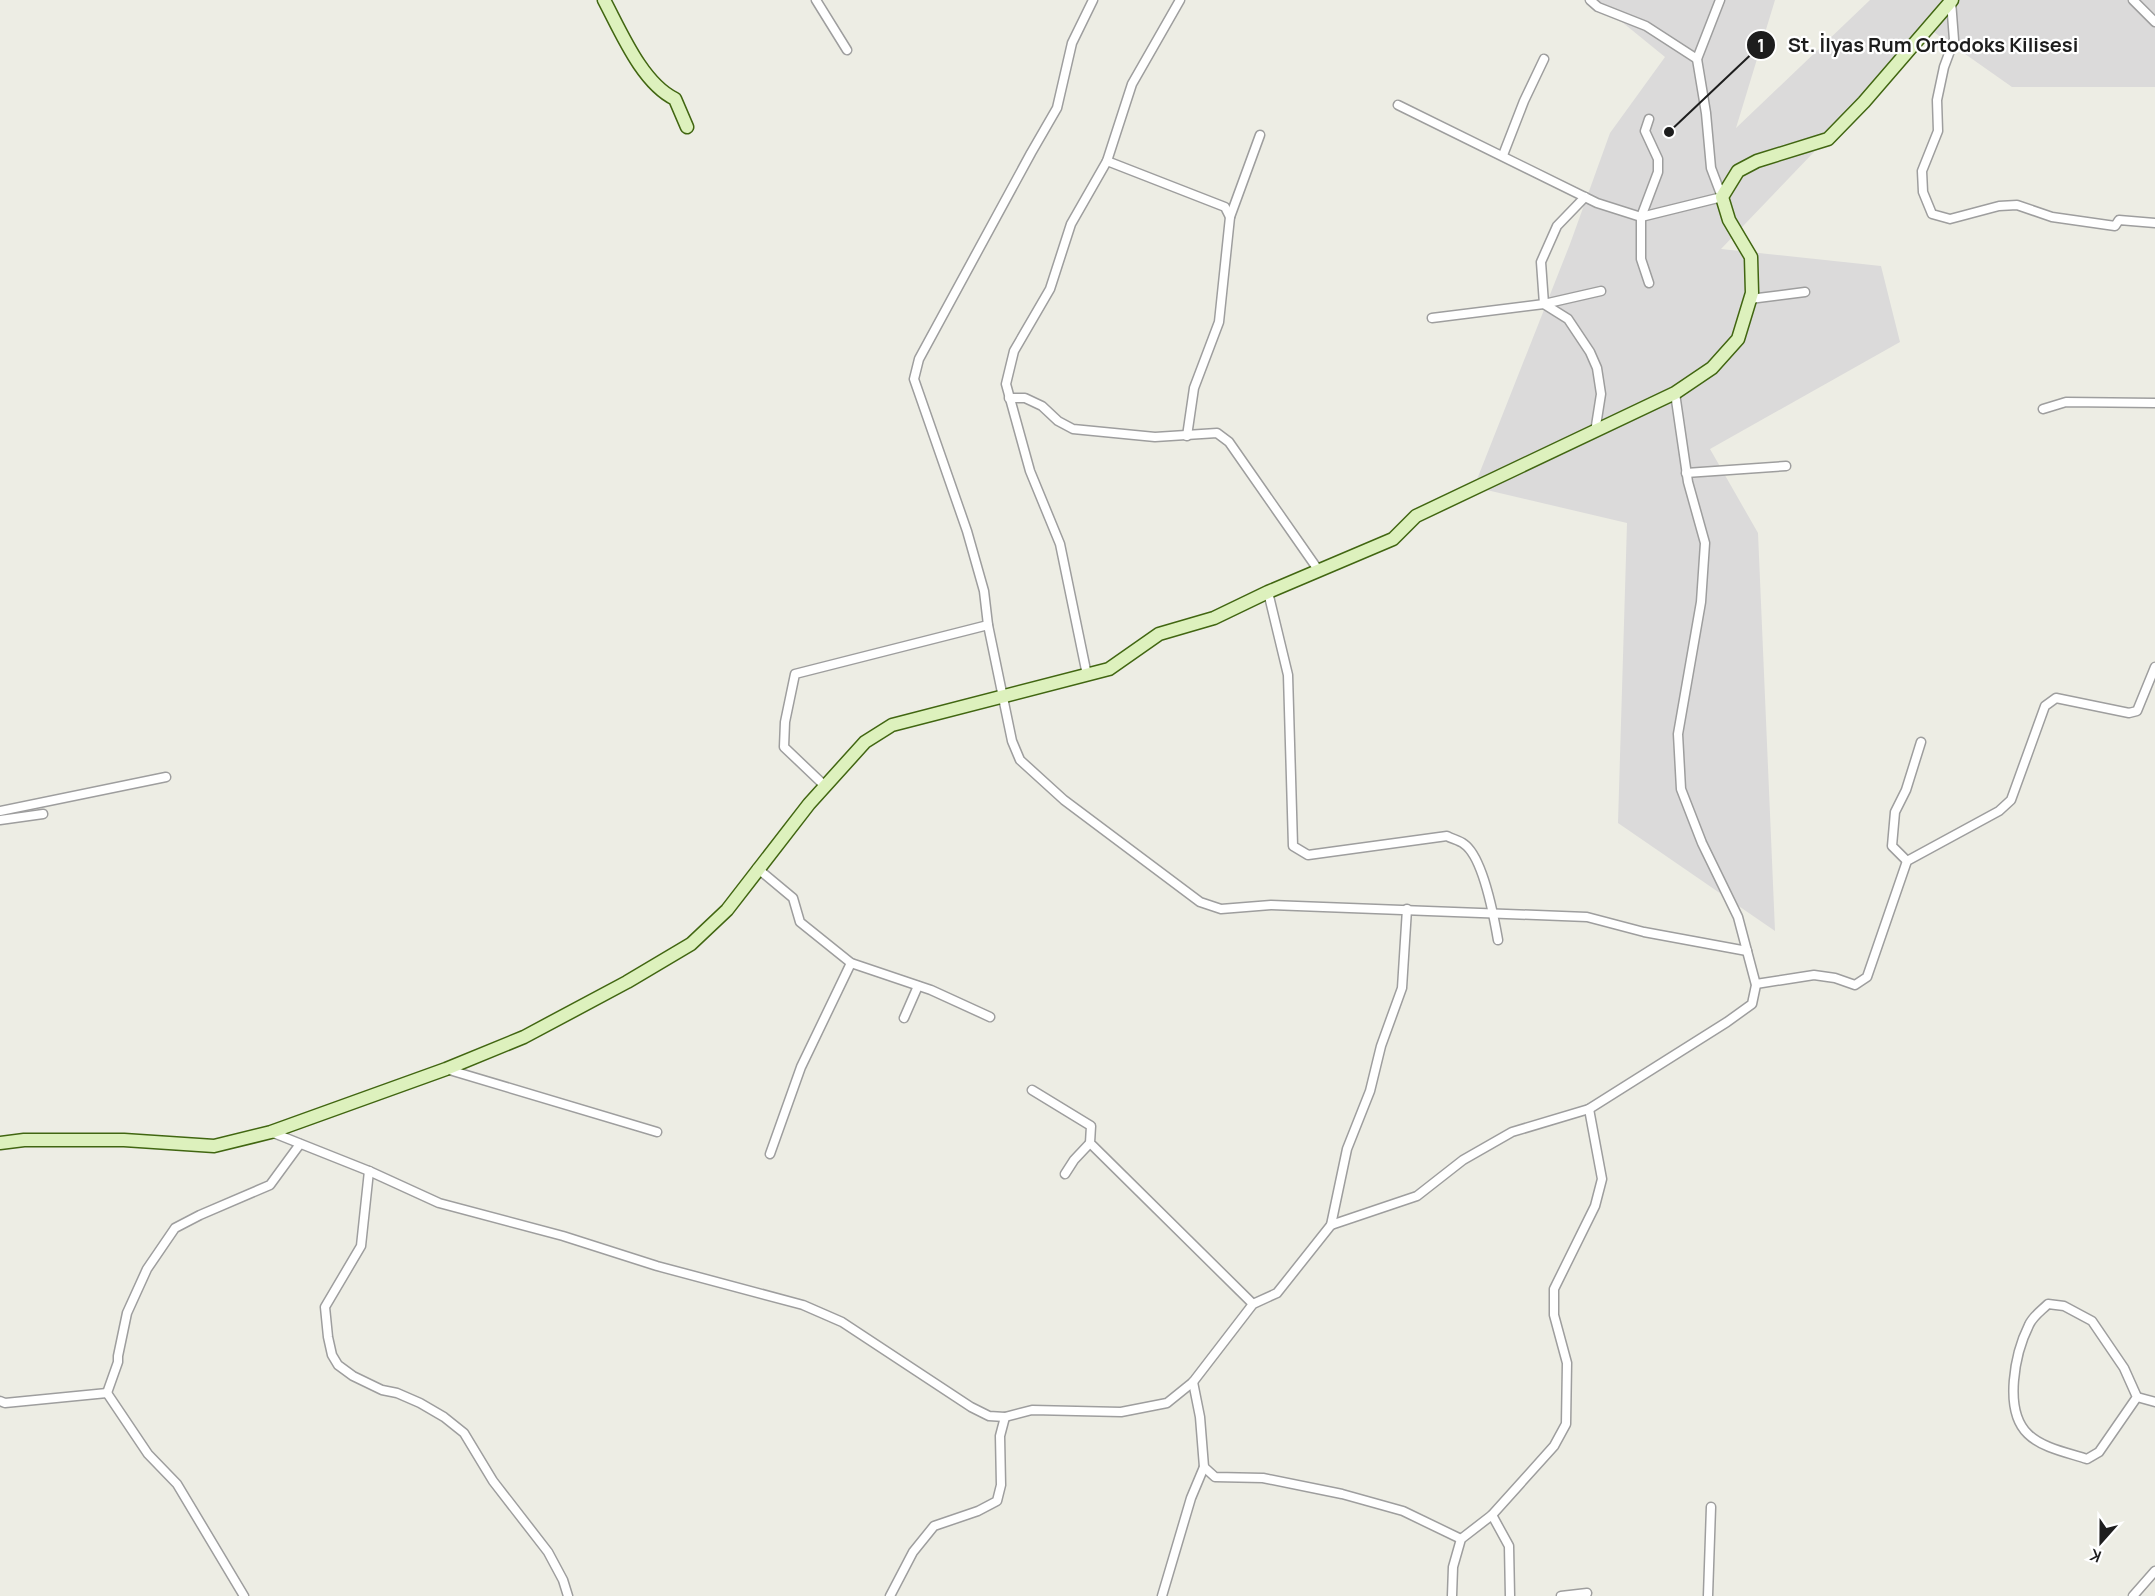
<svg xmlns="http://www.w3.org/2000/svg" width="2155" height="1596" viewBox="0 0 2155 1596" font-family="Manrope,sans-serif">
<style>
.residential{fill:#dbdada}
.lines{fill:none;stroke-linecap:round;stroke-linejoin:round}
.street-casing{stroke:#9e9e9e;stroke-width:11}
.secondary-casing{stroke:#416611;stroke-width:15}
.street{stroke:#fff;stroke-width:8}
.secondary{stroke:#ddf1bd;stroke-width:12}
.leader{fill:none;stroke:#1d1d1d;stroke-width:2}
.callout-dot{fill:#1d1d1d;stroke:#fff;stroke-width:2}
.mark-label{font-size:18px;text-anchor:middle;font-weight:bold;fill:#fff}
.callout-label{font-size:20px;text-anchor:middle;font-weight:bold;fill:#1d1d1d;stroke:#fff;stroke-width:4.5;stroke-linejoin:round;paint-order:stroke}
</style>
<rect width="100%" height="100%" fill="#edede4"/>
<!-- residential -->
<polygon class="residential" points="1595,0 1775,0 1736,128 1870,0 2155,0 2155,87 2012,87 1931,30 1721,249 1881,266 1900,342 1710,449 1758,533 1775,931 1618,823 1627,523 1474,487 1570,244 1610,133 1665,57"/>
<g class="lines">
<!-- street casing -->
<g class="street-casing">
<g id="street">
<polyline points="816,0 847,50"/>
<polyline points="1093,0 1072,43 1057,108 1031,153 919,359 914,379 967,531 984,591 988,625 1012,741 1020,760 1064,800 1200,902 1221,909 1271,905 1587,917 1644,932 1747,951"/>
<polyline points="1590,0 1598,7 1646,26 1697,59"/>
<polyline points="2133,0 2155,22"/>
<polyline points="1951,1 1954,40 1944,67 1937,100 1938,131 1922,171 1923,192 1932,214 1950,219 1999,206 2017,205 2052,217 2115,226 2119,220 2155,223"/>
<polyline points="1398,105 1597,203 1641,217 1722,197 1711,168 1706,113 1697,59 1720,0"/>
<polyline points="1649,119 1645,131 1658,159 1658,172 1641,217 1641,259 1649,283"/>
<polyline points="1503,155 1524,101 1544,59"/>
<polyline points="1107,161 1225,207 1230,217 1219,322 1194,388 1187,436"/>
<polyline points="1585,197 1557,226 1541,262 1544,304 1568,319 1590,352 1597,368 1601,394 1595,432"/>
<polyline points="1230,217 1260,135"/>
<polyline points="1750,299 1805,292"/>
<polyline points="1432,318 1544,304 1601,291"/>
<polyline points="1009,398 1025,398 1042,406 1058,421 1073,429 1155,437 1217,433 1229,442 1319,571"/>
<polyline points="2043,409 2066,402 2155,403"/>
<polyline points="1686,473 1786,466"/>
<path d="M1268,592l20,83 5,171 15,9 139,-19c5,3 12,4 17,8 19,13 30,73 34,96"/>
<polyline points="1087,675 1060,544 1030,471 1006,384 1014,351 1050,289 1071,224 1107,161 1132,84 1180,0"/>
<polyline points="825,786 784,747 785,722 795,674 988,625"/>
<polyline points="0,811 166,777"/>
<polyline points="0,820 43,814"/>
<polyline points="1907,861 1892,846 1895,812 1906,790 1921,742"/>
<polyline points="757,868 793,898 800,922 851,963 931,990 990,1017"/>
<polyline points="1756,984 1814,975 1835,978 1855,985 1867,977 1907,861 1999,811 2011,800 2045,706 2056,698 2129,713 2137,711 2155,667"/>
<polyline points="904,1018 918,986"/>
<polyline points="446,1069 657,1132"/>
<polyline points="1032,1090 1091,1126 1090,1143 1253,1304"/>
<polyline points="271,1132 369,1171 439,1203 563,1236 657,1266 803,1305 842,1322 971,1407 989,1416 1005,1417 1032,1410 1121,1412 1167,1403 1193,1382 1253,1304 1277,1293 1331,1225 1417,1196 1463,1160 1512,1132 1589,1109 1727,1022 1752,1004 1756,985 1738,917 1702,843 1681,789 1678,734 1701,602 1705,543 1688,482 1675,393"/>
<polyline points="770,1154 801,1067 851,963"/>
<polyline points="369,1171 361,1246 325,1307 328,1337 332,1355 338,1365 353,1376 382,1390 397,1393 420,1403 444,1417 464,1433 493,1481 548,1552 563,1580 568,1596"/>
<polyline points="1065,1174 1074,1160 1090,1143"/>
<polyline points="1331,1225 1347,1149 1370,1091 1381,1046 1402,988 1407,909"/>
<path d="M2048,1304l16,2 28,15 32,47 13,29 -38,55 -12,7c-18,-6 -45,-11 -59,-25 -25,-24 -13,-81 1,-109 4,-9 12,-14 19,-21z"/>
<polyline points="1193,1382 1200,1417 1204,1467 1215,1477 1263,1478 1342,1494 1403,1511 1461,1539"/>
<polyline points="107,1393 118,1362 118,1356 127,1313 147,1269 175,1228 200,1215 270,1185 300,1144"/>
<polyline points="107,1393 148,1454 177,1484 244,1596"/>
<polyline points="2137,1397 2155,1402"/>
<polyline points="0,1401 5,1403 107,1393"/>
<polyline points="1492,1515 1509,1546 1510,1596"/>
<polyline points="890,1596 913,1552 934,1526 978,1511 997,1501 1001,1485 1000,1436 1005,1417"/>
<polyline points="1162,1596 1191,1498 1204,1467"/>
<polyline points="1452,1596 1453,1567 1461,1539 1492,1515 1554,1446 1566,1424 1567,1363 1554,1315 1554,1289 1595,1206 1602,1179 1589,1109"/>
<polyline points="1561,1596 1587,1593"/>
<polyline points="1708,1596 1711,1507"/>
<polyline points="2133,1596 2155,1571"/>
</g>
</g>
<!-- secondary casing -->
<g class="secondary-casing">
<g id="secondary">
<path d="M604,0c17,32 38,83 71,99l12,28"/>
<polyline points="0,1143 24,1140 124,1140 214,1146 271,1132 446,1069 524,1037 627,982 691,944 727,910 809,804 865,742 892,725 1109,669 1159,634 1214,618 1268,592 1393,539 1416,516 1675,393 1712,368 1738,339 1752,293 1751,257 1729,220 1722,197 1738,171 1757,161 1828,139 1864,102 1952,0"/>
</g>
</g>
<!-- street -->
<use href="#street" class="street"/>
<!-- secondary -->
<use href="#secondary" class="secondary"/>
</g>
<!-- callouts -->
<path class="leader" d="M1669 132L1761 45"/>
<g class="callout-dot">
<circle cx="1669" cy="132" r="6"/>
<circle cx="1761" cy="45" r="15"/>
</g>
<g class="mark-label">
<text x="1761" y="52">1</text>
</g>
<g class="callout-label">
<text x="1933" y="52">St. İlyas Rum Ortodoks Kilisesi</text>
</g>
<!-- north arrow -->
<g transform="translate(2101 1542) rotate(201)" stroke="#ffffff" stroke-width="4.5" paint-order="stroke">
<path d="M0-4.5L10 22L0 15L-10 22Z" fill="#1d1d1d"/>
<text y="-9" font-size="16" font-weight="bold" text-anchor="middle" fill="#1d1d1d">K</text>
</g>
</svg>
